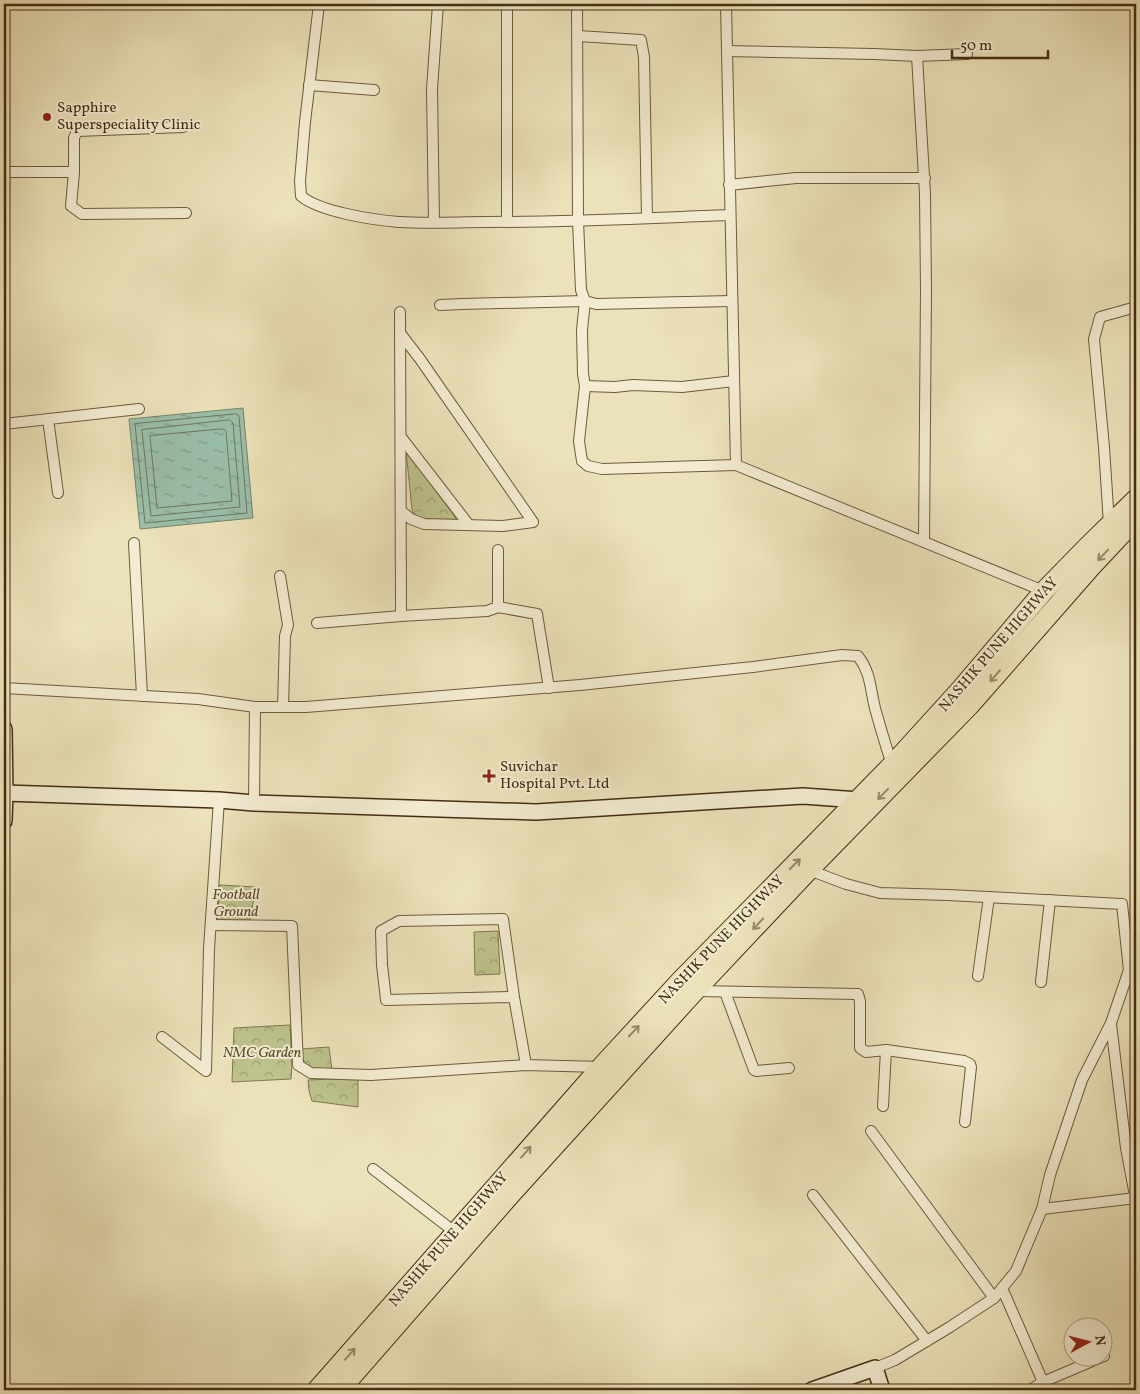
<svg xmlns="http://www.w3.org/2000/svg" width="1140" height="1394" viewBox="0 0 1140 1394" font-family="Vollkorn,serif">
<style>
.park{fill:url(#park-crowns);stroke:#80784e}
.water{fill:url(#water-ripples);stroke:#78856d}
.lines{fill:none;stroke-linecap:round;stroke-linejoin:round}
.shore{stroke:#6f765e;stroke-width:1}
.street-casing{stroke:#6e5a3b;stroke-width:12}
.secondary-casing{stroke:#442d11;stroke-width:18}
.highway-casing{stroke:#442d11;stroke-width:21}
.street{stroke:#f3ecd2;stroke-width:10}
.secondary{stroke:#f3ecd2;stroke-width:15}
.highway{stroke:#ece2ba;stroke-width:19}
.oneway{stroke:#988866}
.poi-dot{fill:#8f2418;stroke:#f3ecd2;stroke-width:2}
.labels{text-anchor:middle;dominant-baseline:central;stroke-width:4;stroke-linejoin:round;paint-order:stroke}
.poi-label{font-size:15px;fill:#442d11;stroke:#f3ecd2;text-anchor:start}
.street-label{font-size:15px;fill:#442d11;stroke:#f3ecd2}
.park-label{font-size:15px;font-style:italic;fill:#5c4b2a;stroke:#f3ecd2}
</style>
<defs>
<pattern id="park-crowns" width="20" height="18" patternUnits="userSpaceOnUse" patternTransform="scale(1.25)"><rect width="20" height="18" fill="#bdc28c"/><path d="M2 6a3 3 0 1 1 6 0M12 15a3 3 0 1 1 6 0" fill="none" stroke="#9b9e71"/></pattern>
<pattern id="water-ripples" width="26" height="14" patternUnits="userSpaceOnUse" patternTransform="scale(1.25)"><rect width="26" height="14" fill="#9abfaa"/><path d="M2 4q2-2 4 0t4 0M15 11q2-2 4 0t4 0" fill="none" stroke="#7f9c89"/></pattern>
</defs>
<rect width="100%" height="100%" fill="#ece2ba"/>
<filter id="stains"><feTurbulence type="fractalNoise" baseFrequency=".004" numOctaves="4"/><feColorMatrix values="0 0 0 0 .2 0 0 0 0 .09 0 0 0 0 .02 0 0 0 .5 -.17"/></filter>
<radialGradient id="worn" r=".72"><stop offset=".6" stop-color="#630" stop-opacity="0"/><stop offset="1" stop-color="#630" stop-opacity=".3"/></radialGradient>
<!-- park -->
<g class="park">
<polygon points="406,450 460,524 416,518 412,510"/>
<polygon points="220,885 256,887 250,920 217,921"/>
<polygon points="498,931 500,974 475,975 474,932"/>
<polygon points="290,1025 292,1064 291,1079 232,1082 234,1028"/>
<polygon points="329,1047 332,1070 313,1070 303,1062 301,1049"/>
<polygon points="358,1078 358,1107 312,1101 309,1091 308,1080"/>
</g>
<!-- water -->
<polygon class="water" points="243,408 253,518 140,529 129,419"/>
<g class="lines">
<!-- shore -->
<g class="shore">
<polygon points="236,414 239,416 247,513 145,523 135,424"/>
<polygon points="230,420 233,423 240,507 151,516 142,430"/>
<polygon points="223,429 226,431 232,501 157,508 150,436"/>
</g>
<!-- street casing -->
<g class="street-casing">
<g id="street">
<path d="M319,4l-14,118 -5,59 1,15c19,16 73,24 98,26 29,2 59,0 88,0 81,0 162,-4 243,-7"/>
<polyline points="577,4 578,221 581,290 585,301 596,304 732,301"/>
<polyline points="726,4 736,465 1046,592"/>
<polyline points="578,36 641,40 644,57 647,218"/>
<polyline points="727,51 874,54 917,56 967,54"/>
<polyline points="917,56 925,194 926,290 924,542"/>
<polyline points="309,85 374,90"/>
<polyline points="183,127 77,131 74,138 74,172 71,206 82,214 186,213"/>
<polyline points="4,172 74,172"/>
<polyline points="729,185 796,178 925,178"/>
<polyline points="434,222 432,89 438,4"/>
<polyline points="507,222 507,4"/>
<polyline points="440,305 462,304 585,301 582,330 583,374 585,386 579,441 582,461 588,466 602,469 736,465"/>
<polyline points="400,312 401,616"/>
<polyline points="400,333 420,359 533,522 503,526 424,524 411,519 401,511"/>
<polyline points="585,386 615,387 633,385 682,387 734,381"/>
<polyline points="48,419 58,493"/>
<polyline points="4,424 139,409"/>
<polyline points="401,437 469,525"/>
<polyline points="1109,524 1104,447 1094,339 1100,317 1136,307"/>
<polyline points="134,543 142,696"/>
<polyline points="280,576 288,625 285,636 283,707"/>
<polyline points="498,607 498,550"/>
<polyline points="317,623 401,616 487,611 498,607 537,614 549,688"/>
<polyline points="4,688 198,699 255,707"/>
<path d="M254,803l1,-96h51l274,-22 173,-18 89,-12 16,1c13,17 12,32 17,52 5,19 11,38 17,57l2,2"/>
<polyline points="809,870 846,884 880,893 948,895 1122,904 1129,970 1111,1023 1082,1080 1050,1175 1042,1209 1016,1271 994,1298 950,1327 895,1360 875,1368"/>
<polyline points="211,925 292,926 298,1065 311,1073 371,1075 526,1065 601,1067"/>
<polyline points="978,976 989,897"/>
<polyline points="1041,982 1050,900"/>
<polyline points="696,991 858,994 860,1001 860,1048 866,1052 886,1050 964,1061 970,1064 971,1067 965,1122"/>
<polyline points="725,992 754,1070 757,1071 789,1068"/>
<polyline points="514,997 386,1000 382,965 381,931 399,921 503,919 514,997 526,1065"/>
<polyline points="1111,1024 1126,1148 1136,1201"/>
<polyline points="162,1037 206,1071 209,949 219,800"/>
<polyline points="883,1106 886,1050"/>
<polyline points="871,1131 994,1298"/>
<polyline points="373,1169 456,1233"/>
<polyline points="813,1195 927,1341"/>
<polyline points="1042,1209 1136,1198"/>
<polyline points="1002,1288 1043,1382 1104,1356"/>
<polyline points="1030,1390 1043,1382"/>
</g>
</g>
<!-- secondary casing -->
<g class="secondary-casing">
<g id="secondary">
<polyline points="4,729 5,793 4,821"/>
<polyline points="4,793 219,800 254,803 536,812 803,796 859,800"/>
<polyline points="812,1390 875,1368 882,1390"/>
</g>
</g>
<!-- highway casing -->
<g class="highway-casing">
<g id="highway">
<polyline points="317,1390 601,1067 682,979 892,765 961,689 1044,591 1088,546 1136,499"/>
<polyline points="340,1390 512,1193 695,991 809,870 970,705 1091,567 1136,519"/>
</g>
</g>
<!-- street -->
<use href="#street" class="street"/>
<!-- secondary -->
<use href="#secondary" class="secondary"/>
<!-- highway -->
<use href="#highway" class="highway"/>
</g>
<!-- one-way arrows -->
<defs><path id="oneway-shaft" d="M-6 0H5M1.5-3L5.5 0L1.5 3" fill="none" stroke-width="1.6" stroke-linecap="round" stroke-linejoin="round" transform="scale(1.25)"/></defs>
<g class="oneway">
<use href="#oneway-shaft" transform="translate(1103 555) rotate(134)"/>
<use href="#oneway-shaft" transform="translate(995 676) rotate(131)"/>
<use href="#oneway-shaft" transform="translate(883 794) rotate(134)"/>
<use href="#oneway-shaft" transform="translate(795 864) rotate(-45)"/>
<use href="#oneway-shaft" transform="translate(758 924) rotate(133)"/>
<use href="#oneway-shaft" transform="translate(634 1031) rotate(-47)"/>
<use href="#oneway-shaft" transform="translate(526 1152) rotate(-49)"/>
<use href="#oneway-shaft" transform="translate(350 1354) rotate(-49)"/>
</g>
<!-- markers -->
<g class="poi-dot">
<circle cx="47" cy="117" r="5"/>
<path d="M486.5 768.5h5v5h5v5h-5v5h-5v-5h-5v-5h5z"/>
</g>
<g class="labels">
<!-- poi labels -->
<g class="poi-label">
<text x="57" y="108">Sapphire<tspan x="57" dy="17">Superspeciality Clinic</tspan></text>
<text x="500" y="767">Suvichar<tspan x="500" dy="17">Hospital Pvt. Ltd</tspan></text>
</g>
<!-- street labels -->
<g class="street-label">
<text transform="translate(999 645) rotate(-49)">NASHIK PUNE HIGHWAY</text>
<text transform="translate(722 940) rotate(-46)">NASHIK PUNE HIGHWAY</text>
<text transform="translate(449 1240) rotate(-49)">NASHIK PUNE HIGHWAY</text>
</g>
<!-- park labels -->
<g class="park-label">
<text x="236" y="895">Football<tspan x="236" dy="17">Ground</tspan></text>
<text x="262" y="1053">NMC Garden</text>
</g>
</g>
<!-- margin -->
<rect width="1140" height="1394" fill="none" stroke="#ece2ba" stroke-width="20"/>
<rect x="5" y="5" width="1130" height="1384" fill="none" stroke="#442d11" stroke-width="2.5"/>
<rect x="10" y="10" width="1120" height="1374" fill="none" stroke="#442d11"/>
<!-- north arrow -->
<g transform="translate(1088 1342) rotate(83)"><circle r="24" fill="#f3ecd2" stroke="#ada085"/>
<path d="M0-4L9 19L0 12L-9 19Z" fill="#8f2418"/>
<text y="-8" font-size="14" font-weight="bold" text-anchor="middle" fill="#442d11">N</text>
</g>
<!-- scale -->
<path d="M952 50v8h96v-8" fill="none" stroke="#442d11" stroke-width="2.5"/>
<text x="960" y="50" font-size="15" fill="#442d11" stroke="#f3ecd2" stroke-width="4" paint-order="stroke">50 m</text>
<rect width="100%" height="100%" filter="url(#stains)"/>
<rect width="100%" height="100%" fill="url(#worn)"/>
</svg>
